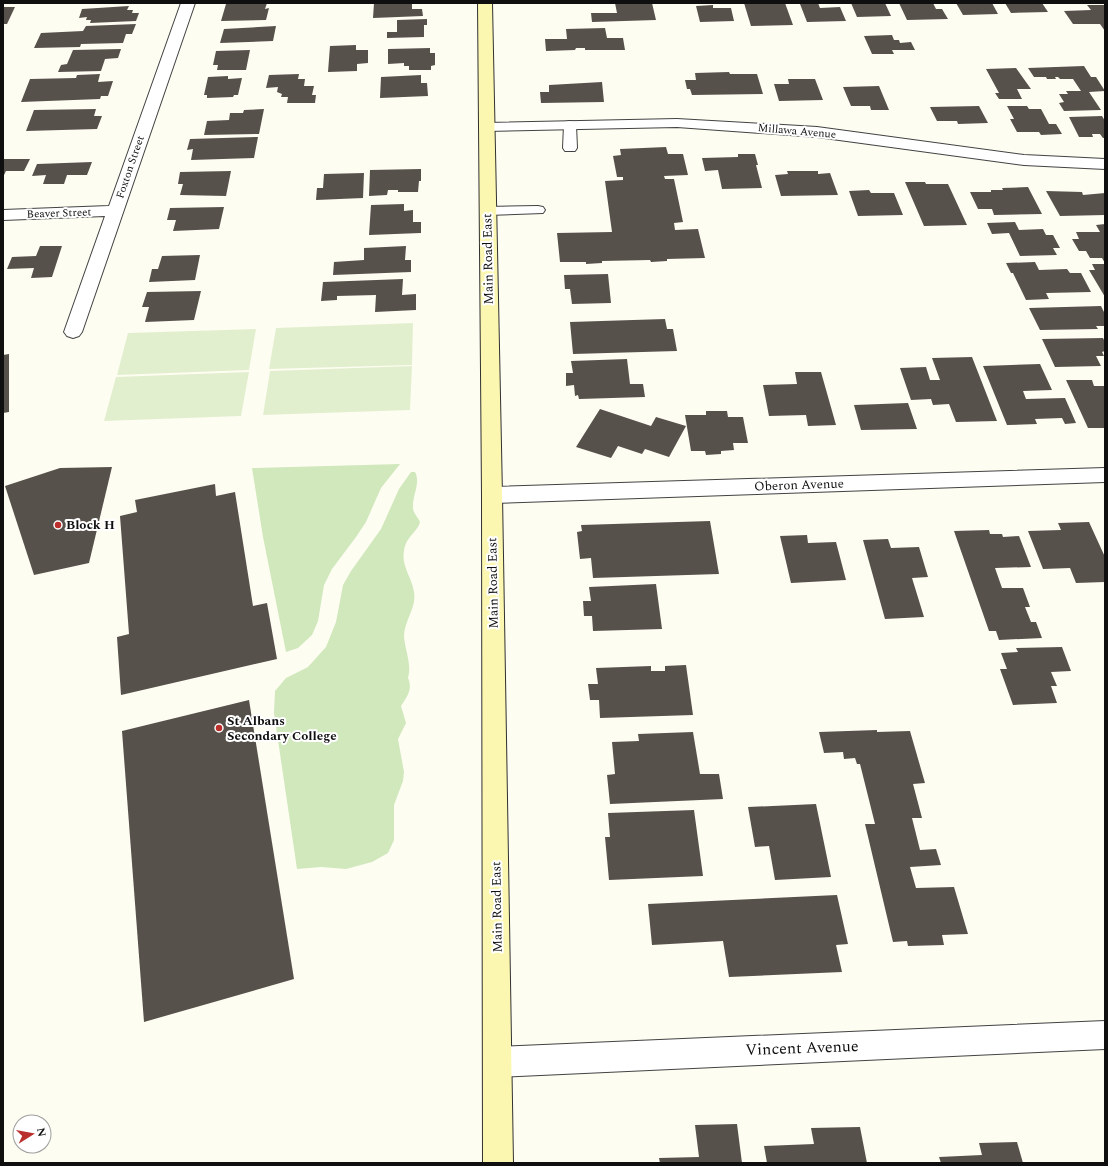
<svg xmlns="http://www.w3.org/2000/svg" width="1108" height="1166" viewBox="0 0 1108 1166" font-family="Spectral,serif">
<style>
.green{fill:#d0e8bc}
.pitch{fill:#e2efce}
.building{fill:#57514c}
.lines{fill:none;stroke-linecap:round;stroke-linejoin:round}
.service-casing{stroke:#424242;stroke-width:2}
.minor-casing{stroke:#424242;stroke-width:2}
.secondary-casing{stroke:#313131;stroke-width:2}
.service{fill:#fff;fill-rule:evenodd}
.minor{fill:#fff;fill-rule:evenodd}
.secondary{fill:#fbf7b0;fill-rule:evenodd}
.poi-dot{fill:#ba2e2c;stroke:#fff;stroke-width:1.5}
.labels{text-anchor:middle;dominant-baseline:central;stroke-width:4;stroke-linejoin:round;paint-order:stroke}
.far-street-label{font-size:11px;fill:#0f0f0f;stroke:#fff}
.street-label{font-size:13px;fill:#0f0f0f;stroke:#fff}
.poi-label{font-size:13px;font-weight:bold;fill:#0f0f0f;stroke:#fff;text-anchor:start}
.near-street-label{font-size:16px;fill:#0f0f0f;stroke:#fff}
</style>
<rect width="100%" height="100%" fill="#fefdf2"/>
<!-- green -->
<g class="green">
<polygon points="400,464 381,488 366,522 356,537 332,569 324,585 318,621 312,635 298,648 286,652 263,537 252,468"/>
<path d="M411,472h4c6,11 -3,24 -2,36 0,5 5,9 7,14 -3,11 -14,14 -16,29 -3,15 8,26 10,41 3,15 -10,29 -10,44 1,15 8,28 4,42 5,11 -1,19 -7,28l5,17 -8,16 6,33 -1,9 -9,24v35l-6,13 -16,9 -26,7 -25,-2 -24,2 -23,-156 1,-22 11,-13 22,-11 18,-20 10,-25 7,-37 8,-14 30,-42 18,-40z"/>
</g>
<!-- pitch -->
<g class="pitch">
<polygon points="413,323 412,365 269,369 276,328"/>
<polygon points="256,329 249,370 117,375 128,333"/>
<polygon points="412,366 410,410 263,415 270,371"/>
<polygon points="249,372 241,416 104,421 116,377"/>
</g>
<!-- building -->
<g class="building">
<polygon points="267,3 265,9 269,8 266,20 221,21 226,4"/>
<polygon points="374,3 412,3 412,9 422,9 423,16 373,18"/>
<polygon points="615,3 652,3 656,20 592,22 591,13 617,13"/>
<polygon points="744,3 785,3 793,25 751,26"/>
<polygon points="818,3 820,8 840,7 846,21 807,22 800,4"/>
<polygon points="851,3 885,3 891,16 857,17"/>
<polygon points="899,3 933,3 936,9 942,9 948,19 907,20"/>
<polygon points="956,3 992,3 998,14 963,15"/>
<polygon points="1005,3 1042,3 1048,12 1011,13"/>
<polygon points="713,5 713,8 731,8 734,21 700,22 696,6"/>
<polygon points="1087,5 1105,5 1105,31 1100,24 1073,24 1064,11 1091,10"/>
<polygon points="129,6 127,10 133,10 132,13 139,13 136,21 90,23 91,20 86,20 87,17 79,18 82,9"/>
<polygon points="3,7 15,7 7,24 3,24"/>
<polygon points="427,19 427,25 424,25 424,37 387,38 387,32 397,32 397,20"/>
<polygon points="136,24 132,34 126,34 123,43 81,44 80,47 34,48 41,33 83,31 86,26"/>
<polygon points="276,26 273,41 220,43 224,29"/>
<polygon points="605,28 607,38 623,38 625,50 585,50 585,48 576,48 575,50 546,51 545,39 567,39 566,29"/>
<polygon points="892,35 894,40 899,40 900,43 911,42 915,50 892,50 894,54 872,54 864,36"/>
<polygon points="356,45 356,50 368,50 368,63 357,64 357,71 328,72 330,46"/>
<polygon points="430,48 430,53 435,53 435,65 431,66 431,70 409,70 409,66 404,66 404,63 388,64 388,49"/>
<polygon points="121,49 118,58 105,59 101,71 58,72 61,65 67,64 73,50"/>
<polygon points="250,50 246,70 217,70 218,65 213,65 216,51"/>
<polygon points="1084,66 1091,77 1096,77 1105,91 1089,92 1101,110 1064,111 1059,103 1064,102 1059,94 1068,94 1066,91 1081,91 1073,79 1060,79 1058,77 1055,77 1056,79 1047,79 1046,77 1034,77 1028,68"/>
<polygon points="1016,68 1031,89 1017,89 1022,99 999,99 995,93 999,93 986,69"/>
<polygon points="729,72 730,74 757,74 763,94 692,95 690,89 687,89 685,80 696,80 695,73"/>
<polygon points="100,74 98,82 113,81 108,96 101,96 100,99 21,102 30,79 76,78 77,75"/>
<polygon points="299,74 298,79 305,79 304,86 314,86 312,95 316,95 315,103 287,103 288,97 281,97 282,94 277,92 278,87 266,88 269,75"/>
<polygon points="421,75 421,83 427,83 428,96 380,98 381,77"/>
<polygon points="228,76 228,79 242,78 238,95 234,95 233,97 207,98 207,95 204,95 208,77"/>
<polygon points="788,79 815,79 823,100 779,101 774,84 789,84"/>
<polygon points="602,82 604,102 541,103 540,92 549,92 549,85"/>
<polygon points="879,86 889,110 871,110 870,106 851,106 843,87"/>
<polygon points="979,106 988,123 958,124 957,121 937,121 930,107"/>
<polygon points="1007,106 1027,106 1029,109 1041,109 1049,124 1056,124 1062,134 1041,135 1039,132 1017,132 1010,119 1014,119"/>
<polygon points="96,109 94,116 102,116 97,129 26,131 34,110"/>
<polygon points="264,109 259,134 204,135 207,121 229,120 230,113 243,113 244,110"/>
<polygon points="1102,116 1105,121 1105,138 1103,138 1100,134 1092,134 1093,137 1079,137 1069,117"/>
<polygon points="258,137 254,158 191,160 193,149 187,150 190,139"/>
<polygon points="666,147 668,154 683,154 688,175 664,176 665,179 674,179 683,222 674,223 675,230 698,229 705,258 667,259 667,261 651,262 650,260 602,261 602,263 586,264 586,262 560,262 557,233 612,232 605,181 623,180 623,177 617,177 613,156 621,155 620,149"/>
<polygon points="738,154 755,154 758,165 756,165 762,188 722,189 718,170 705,171 702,158 738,157"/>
<polygon points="3,159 30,159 24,171 6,171 3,177"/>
<polygon points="92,162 87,175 67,175 64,184 43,184 46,175 32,176 37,164"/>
<polygon points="421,169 421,181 419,181 418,192 398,192 398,190 388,190 387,195 369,196 370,170"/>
<polygon points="231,171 226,196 180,195 183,184 178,184 180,172"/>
<polygon points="787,171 818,171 818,174 830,173 838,195 781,196 775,175 788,174"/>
<polygon points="364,173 363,198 316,200 317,188 323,188 324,174"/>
<polygon points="905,182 925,182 926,184 948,184 967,225 924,226"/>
<polygon points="1028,187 1042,214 994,215 992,209 978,209 970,192 991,192 991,190 1003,190 1002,188"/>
<polygon points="869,190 871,193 894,193 903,215 858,216 849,191"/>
<polygon points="1046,191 1082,192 1083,195 1105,193 1105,211 1104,211 1105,215 1060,216"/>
<polygon points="404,204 404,211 413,210 413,222 421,222 421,233 369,235 371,205"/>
<polygon points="224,207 219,229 173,231 176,220 167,220 170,208"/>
<polygon points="1015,222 1019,230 1043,229 1046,235 1053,235 1060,248 1053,248 1057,255 1020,256 1009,233 992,234 987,223"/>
<polygon points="1105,224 1105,263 1102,258 1090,258 1086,251 1079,251 1072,239 1079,239 1076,232 1100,232 1096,225"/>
<polygon points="40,246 62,246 52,277 31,278 34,268 7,269 12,257 36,256"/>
<polygon points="406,246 405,260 411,260 411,272 333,275 334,262 364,260 364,248"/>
<polygon points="200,255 195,280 149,282 152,269 158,269 162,256"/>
<polygon points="1035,262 1039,270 1067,269 1070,273 1081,273 1091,292 1046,293 1049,299 1026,300 1013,273 1011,273 1006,263"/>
<polygon points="1092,264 1105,264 1105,297 1089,270 1095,270"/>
<polygon points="608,274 611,303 572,304 570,289 565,289 564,275"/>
<polygon points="403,279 402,295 416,294 416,310 375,312 376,295 337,296 337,300 321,301 323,282"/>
<polygon points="201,291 194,320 145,322 149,307 142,307 147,292"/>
<polygon points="1101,306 1105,314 1105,326 1096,326 1098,329 1040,330 1029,308"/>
<polygon points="665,319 667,329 673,329 677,351 573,354 570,322"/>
<polygon points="1103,338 1105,342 1105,351 1102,352 1104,356 1096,356 1101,366 1055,367 1042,339"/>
<polygon points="9,354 9,412 3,413 3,355"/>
<polygon points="972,357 997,421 956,422 949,404 933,405 931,399 911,400 900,368 926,367 930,380 940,380 932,358"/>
<polygon points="627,359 630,384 643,384 645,397 579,399 578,395 575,396 574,385 566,386 566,373 573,373 571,361"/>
<polygon points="1040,364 1052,390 1023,391 1026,399 1065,398 1076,423 1065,424 1062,418 1035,419 1037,424 1007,425 983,366"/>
<polygon points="795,372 821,372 836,425 808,426 806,415 769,416 763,385 797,384"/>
<polygon points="1066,380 1092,380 1094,386 1105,386 1105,428 1088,428"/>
<polygon points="908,403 917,429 861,430 854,405"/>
<polygon points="600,409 651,426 656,417 686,426 669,457 645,449 642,454 618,446 611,458 576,447"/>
<polygon points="706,411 727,411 728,417 743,417 748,443 733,443 734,450 721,451 721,454 706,455 705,451 691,451 685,415 706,415"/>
<polygon points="112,467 89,563 34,575 5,486 60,468"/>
<polygon points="215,484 216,496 235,492 253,606 267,603 277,659 121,695 117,637 129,634 120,516 137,512 135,500"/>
<polygon points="710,521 719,574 593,578 591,558 580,559 577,532 582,531 581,525"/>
<polygon points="1089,522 1105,557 1105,582 1076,583 1070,568 1043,569 1028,531 1061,530 1058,523"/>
<polygon points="989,530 990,534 1002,534 1003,537 1019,536 1031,567 995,568 1002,588 1023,588 1030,607 1025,607 1031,622 1036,622 1042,638 999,640 996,631 989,631 954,531"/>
<polygon points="807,535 808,543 836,542 846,580 791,583 780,536"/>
<polygon points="888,539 891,548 919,547 928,577 912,578 924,617 885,619 863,540"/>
<polygon points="656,584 662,629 593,631 592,616 584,616 583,601 591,601 589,587"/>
<polygon points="1062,647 1071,671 1051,672 1057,686 1051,686 1057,703 1013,705 1000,669 1007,669 1001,653 1018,652 1016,648"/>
<polygon points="686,665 693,715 600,718 599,700 590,700 588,684 598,684 596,668 651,666 651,671 665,671 665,666"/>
<polygon points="249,700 294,979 144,1022 122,731"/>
<polygon points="877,730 877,732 910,731 925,783 913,784 922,818 912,818 920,850 936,849 941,865 910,867 916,888 954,887 968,934 942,935 944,945 908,946 907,941 893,942 865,824 875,824 860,764 857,764 855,758 844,759 843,752 824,753 819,732"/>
<polygon points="693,732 700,774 719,774 723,799 610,804 607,775 615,774 612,742 639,741 638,734"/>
<polygon points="816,804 831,877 775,880 769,846 755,847 748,807"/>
<polygon points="694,810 703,876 609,880 605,837 610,837 608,813"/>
<polygon points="837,895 848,944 836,945 842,972 729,977 723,941 652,945 648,904"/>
<polygon points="737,1124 742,1163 660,1163 659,1158 699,1157 695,1125"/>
<polygon points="860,1127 867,1163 767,1163 764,1146 814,1144 811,1128"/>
<polygon points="1017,1142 1023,1163 941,1163 939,1157 982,1155 979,1143"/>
</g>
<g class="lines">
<!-- service casing -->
<g class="service-casing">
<g id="service">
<polygon points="570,121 575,122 576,125 577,148 575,151 565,151 563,148 564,125 565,122"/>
<polygon points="538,206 543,207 545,210 543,213 487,215 482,214 480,211 482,208 487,207"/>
</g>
</g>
<!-- minor casing -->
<g class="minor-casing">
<g id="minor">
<polygon points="181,3 195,3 82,332 79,336 73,338 67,336 64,332 105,216 3,220 3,210 109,206"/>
<polygon points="677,119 817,127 1024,155 1105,159 1105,169 1024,165 817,137 677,127 486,131 481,130 479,127 481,124 486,123"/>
<polygon points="1105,468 1105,482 492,503 485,500 482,495 485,490 492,487"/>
<polygon points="1105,1021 1105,1049 498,1077 488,1072 483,1062 488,1052 498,1047"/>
</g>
</g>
<!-- secondary casing -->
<g class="secondary-casing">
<polygon id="secondary" points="478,3 492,3 502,495 513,1163 483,1163 482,495"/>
</g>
<!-- service -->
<use href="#service" class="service"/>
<!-- minor -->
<use href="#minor" class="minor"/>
<!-- secondary -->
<use href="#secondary" class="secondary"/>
</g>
<!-- markers -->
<g class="poi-dot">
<circle cx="58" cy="525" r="4"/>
<circle cx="219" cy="728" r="4"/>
</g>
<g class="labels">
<!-- far-street labels -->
<g class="far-street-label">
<text transform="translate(797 131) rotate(5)">Millawa Avenue</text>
<text transform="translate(130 167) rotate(-71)">Foxton Street</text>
<text transform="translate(59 213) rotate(-2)">Beaver Street</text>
</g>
<!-- street labels -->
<g class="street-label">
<text transform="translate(488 259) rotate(-91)">Main Road East</text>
<text transform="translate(799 485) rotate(-2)">Oberon Avenue</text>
<text transform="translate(493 583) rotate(-91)">Main Road East</text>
<text transform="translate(497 907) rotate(-91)">Main Road East</text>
</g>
<!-- poi labels -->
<g class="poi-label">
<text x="66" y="525">Block H</text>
<text x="227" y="721">St Albans<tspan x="227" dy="15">Secondary College</tspan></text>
</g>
<!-- near-street labels -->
<g class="near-street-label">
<text transform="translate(802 1048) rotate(-2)">Vincent Avenue</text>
</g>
</g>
<!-- border -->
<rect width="1108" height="1166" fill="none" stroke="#0f0f0f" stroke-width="8"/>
<!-- north arrow -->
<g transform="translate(32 1134) rotate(79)"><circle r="19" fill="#ffffff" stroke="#9f9f9f"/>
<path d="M0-3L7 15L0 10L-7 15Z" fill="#ba2e2c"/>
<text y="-6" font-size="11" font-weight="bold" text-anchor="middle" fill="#0f0f0f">N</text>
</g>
</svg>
